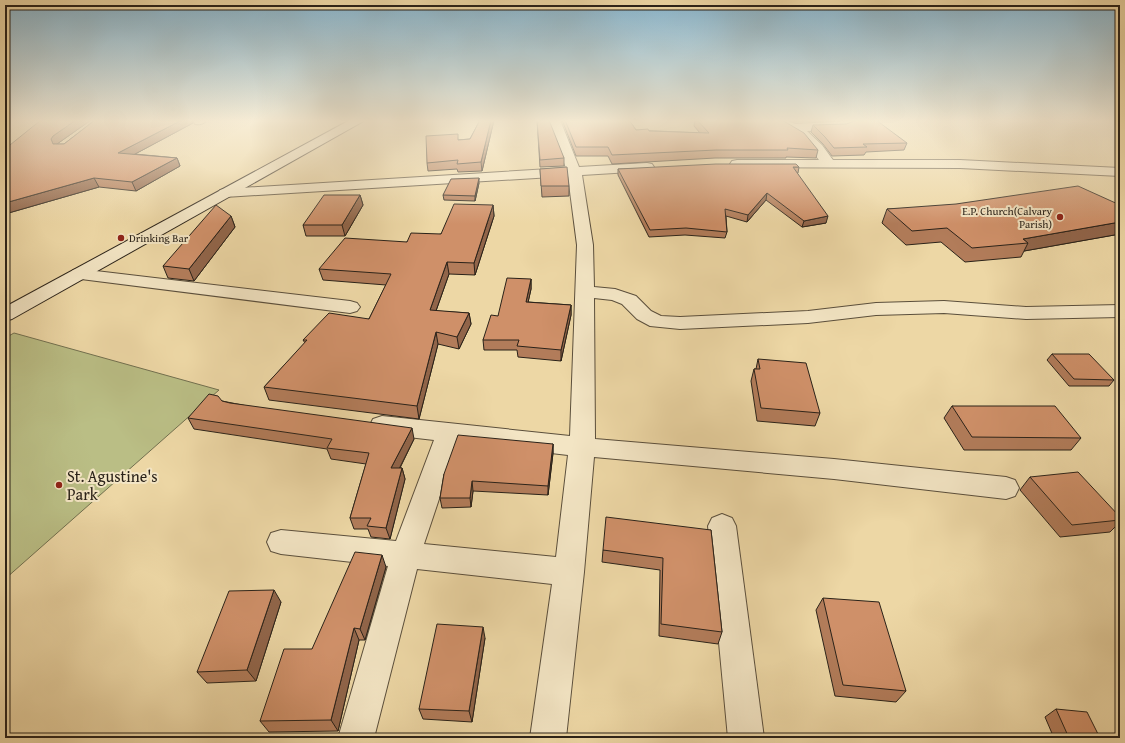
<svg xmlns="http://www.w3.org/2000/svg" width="1125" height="743" viewBox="0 0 1125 743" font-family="'Gentium Book Plus',serif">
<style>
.green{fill:#babe85;stroke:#72704f}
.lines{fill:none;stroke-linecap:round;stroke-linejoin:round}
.street-casing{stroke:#5b4f3c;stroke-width:2}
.secondary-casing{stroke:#2a2219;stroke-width:2}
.street{fill:#f3e5c4;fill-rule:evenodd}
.secondary{fill:#f3e5c4;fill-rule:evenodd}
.wall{fill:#b27c5a;stroke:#2a2219}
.shaded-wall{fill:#91654a;stroke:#2a2219}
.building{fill:#cf9069;stroke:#2a2219}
.poi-dot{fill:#8f2418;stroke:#f3e5c4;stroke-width:1.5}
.labels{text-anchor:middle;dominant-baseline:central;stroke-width:4;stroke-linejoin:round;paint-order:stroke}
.far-poi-label{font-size:11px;fill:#2a2219;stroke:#f3e5c4;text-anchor:end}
.near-poi-label{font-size:16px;fill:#2a2219;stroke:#f3e5c4;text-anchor:start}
</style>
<rect width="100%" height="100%" fill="#edd7a5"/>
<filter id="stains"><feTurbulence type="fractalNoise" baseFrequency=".005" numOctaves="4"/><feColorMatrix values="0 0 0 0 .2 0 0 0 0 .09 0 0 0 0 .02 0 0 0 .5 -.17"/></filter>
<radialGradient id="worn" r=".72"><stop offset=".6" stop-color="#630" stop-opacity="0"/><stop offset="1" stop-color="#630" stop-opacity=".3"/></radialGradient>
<!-- green -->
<polygon class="green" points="14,333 219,390 5,579 5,338"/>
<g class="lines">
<!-- street casing -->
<g class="street-casing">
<g id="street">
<path d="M194,120h13c-3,4 -7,5 -12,4l-2,-3z"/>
<path d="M548,120h12l19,47 68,-4 5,1 2,3 -2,3 -5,1 -65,4 11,70 1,42 21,2 21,7 15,15 10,5 19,1 128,-6 68,-8 68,-2 82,6 94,-2v12l-94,2 -82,-6 -68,2 -68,8 -128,6 -30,-3 -13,-7 -15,-15 -10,-4 -18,-2 1,141 239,20 172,18 9,3 4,8 -4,8 -9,3 -172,-20 -240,-22 -10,115 -18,166h-36l22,-154 -135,-15 -43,169h-36l50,-172 -107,-12 -10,-3 -4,-9 4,-9 10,-3 115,11 38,-101 -52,-6 -9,-3 -3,-6 3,-6 9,-3 188,20 7,-191 -9,-69 -343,21 -5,-1 -2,-3 2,-3 5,-1 341,-21zM458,442l110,13 -12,102 -132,-13z"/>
<polygon points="772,120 786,120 795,124 869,120 867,122 844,130 807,131 822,145 833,160 960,160 1120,168 1120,176 960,168 732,167 730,164 732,161 737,160 819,160 803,140"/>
<polygon points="79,269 350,301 357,303 360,307 357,311 350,313 73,278 70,274 73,270"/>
<polygon points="722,514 732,518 736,526 764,738 728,738 708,526 712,518"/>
</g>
</g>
<!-- secondary casing -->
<g class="secondary-casing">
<polygon id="secondary" points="350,120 364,120 362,122 12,319 5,321 5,307"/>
</g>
<!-- street -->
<use href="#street" class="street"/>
<!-- secondary -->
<use href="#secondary" class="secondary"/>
</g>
<!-- wall -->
<g class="wall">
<polygon points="91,120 57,144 64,144 95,120 192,120 192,121 193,123 135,154 177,158 180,166 136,191 99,187 5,214 5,149"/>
<polygon points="480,120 494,120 482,171 458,172 457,169 428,171 427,163 458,140 470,139"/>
<polygon points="537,120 564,158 564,166 540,167"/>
<polygon points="562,120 629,120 636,130 700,133 694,126 695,120 782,120 818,150 816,158 786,157 786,158 715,158 612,164 608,156 576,156"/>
<polygon points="789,120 847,120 795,122"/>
<polygon points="813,125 907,143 904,150 866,152 864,155 832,156 823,144 811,132"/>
<polygon points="799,167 798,173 797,173 826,223 802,227 766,200 747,222 726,216 727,232 725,238 685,235 649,237 618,175 618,169"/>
<polygon points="540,169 569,186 569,196 542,197"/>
<polygon points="479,183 475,201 444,200 443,195"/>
<polygon points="360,195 363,205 345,236 306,236 303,225"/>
<polygon points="493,205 494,216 475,275 449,274 436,311 469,313 471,324 459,349 438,344 419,419 269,400 264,387 305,343 303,340 369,319 386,285 323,280 319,269 407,242 441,234"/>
<polygon points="1120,205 1120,234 1024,251 1021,257 965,262 941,242 906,245 882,223 887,209"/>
<polygon points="231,216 235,227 194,281 168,278 163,266"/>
<polygon points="531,279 531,289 528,302 571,305 571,315 561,361 518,357 517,350 484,350 483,340 498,316"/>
<polygon points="1052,354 1114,380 1109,386 1069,386 1047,360"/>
<polygon points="758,359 820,413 815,426 757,421 751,381 754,369 756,369"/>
<polygon points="222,401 414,439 400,468 402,468 405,479 390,539 371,537 368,529 354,529 350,518 366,464 331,459 327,449 194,429 188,418"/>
<polygon points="952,406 1081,438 1071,450 964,450 944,418"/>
<polygon points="553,444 553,453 548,495 473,491 471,507 442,508 440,498 444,474"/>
<polygon points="1030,477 1120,517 1120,522 1110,532 1060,537 1020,490"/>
<polygon points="711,530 722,632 718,644 659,636 660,570 602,562 603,550"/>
<polygon points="386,567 365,640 359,640 338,731 269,732 260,721 312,649"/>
<polygon points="823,598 906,691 896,702 835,696 816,610"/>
<polygon points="281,602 256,681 207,683 197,672"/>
<polygon points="485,638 472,722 423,719 419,709"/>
<polygon points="1056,709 1100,738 1054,738 1045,717"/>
</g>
<!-- shaded-wall -->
<g class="shaded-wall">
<polygon points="76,120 91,120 57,144 53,144 51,139 53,136"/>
<polygon points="182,120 192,120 192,121 193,123 122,161 118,153"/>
<polygon points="491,120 494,120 482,171 481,162"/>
<polygon points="177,158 180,166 136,191 132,182"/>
<polygon points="94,178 99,187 5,214 5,203"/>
<polygon points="479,178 479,183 475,201 475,196"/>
<polygon points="767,193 766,200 747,222 748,215"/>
<polygon points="360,195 363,205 345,236 342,225"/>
<polygon points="493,205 494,216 475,275 474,263"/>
<polygon points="231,216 235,227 194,281 189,269"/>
<polygon points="828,216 826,223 802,227 804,221"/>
<polygon points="1120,222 1120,234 1024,251 1028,243 1023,239"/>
<polygon points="447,262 449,274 432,322 430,310"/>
<polygon points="531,279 531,289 526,312 526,302"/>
<polygon points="571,305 571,315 561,361 561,350"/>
<polygon points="469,313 471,324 459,349 457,337"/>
<polygon points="436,332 438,344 419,419 417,406"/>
<polygon points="412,428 414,439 394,479 391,468"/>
<polygon points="553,444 553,453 548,495 548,486"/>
<polygon points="402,468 405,479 390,539 386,528"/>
<polygon points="472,481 473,491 471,507 470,498"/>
<polygon points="382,555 386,567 365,640 360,629"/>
<polygon points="274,590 281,602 256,681 247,670"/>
<polygon points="483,627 485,638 472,722 469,711"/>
<polygon points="354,628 359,640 338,731 331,720"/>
</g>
<!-- building -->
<g class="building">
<polygon points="41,120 76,120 53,136 51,139 53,144 64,144 95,120 182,120 118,153 177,158 132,182 94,178 5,203 5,149"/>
<polygon points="480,120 491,120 481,162 457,164 458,160 427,163 426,136 458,134 458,140 470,139"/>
<polygon points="537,120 549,120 564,158 540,160"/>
<polygon points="565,120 629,120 636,130 648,129 649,131 709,133 697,120 782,120 804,133 818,150 787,148 788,150 716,150 612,155 608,147 576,147"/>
<polygon points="858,120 876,120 907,143 863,144 867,147 834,148 825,137 813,125 846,124"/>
<polygon points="716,164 796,164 799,167 793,167 828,216 804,221 767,193 748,215 725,209 727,232 686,228 650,230 618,169"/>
<polygon points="567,167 569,186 541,186 540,169"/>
<polygon points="479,178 475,196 443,195 451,179"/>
<polygon points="1078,186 1120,205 1120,222 1023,239 1028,243 972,248 947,228 912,231 887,209 956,204"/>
<polygon points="324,195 360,195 342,225 303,225"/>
<polygon points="454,204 493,205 474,263 447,262 430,310 469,313 457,337 436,332 417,406 264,387 307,340 303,340 329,313 369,319 391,274 319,269 345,238 407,242 411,233 441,234"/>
<polygon points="216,205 231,216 189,269 163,266"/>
<polygon points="507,278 531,279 526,302 571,305 561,350 517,346 519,340 483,340 491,315 498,316"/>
<polygon points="1052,354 1089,354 1114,380 1074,379"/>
<polygon points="758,359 806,363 820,413 761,408 754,369 760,369"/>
<polygon points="209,394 218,396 222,401 230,403 412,428 391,468 402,468 386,528 367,526 371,518 350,518 369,453 327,448 332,439 188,418"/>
<polygon points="952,406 1055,406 1081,438 972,437"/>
<polygon points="458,435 553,444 548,486 472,481 470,498 440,498 444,474"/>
<polygon points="1078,472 1120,517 1120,520 1072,525 1030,477"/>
<polygon points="606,517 711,530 722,632 661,624 663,558 603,550"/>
<polygon points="355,552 382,555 360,629 354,628 331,720 260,721 284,649 312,649"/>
<polygon points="274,590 247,670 197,672 229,591"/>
<polygon points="823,598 879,602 906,691 843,685"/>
<polygon points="437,624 483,627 469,711 419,709"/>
<polygon points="1056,709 1087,712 1100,738 1069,738"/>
</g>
<!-- sky -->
<linearGradient id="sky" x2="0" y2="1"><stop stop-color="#88b6cf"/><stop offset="0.54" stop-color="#f7edd6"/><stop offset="1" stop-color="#f7edd6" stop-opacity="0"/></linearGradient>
<rect width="1125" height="224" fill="url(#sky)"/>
<!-- markers -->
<g class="poi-dot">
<circle cx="1060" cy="217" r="4"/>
<circle cx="121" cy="238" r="4"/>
<circle cx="59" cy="485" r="4"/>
</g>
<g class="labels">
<!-- far-poi labels -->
<g class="far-poi-label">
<text x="1052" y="211">E.P. Church(Calvary<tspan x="1052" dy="13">Parish)</tspan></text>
<text x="129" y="238" text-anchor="start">Drinking Bar</text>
</g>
<!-- near-poi labels -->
<g class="near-poi-label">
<text x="67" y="476">St. Agustine's<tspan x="67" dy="18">Park</tspan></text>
</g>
</g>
<!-- margin -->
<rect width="1125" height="743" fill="none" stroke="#edd7a5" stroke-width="20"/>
<rect x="6" y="6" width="1113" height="731" fill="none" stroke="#2a2219" stroke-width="2"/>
<rect x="10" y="10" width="1105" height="723" fill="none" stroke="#2a2219"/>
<rect width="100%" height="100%" filter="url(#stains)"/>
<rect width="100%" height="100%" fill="url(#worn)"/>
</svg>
